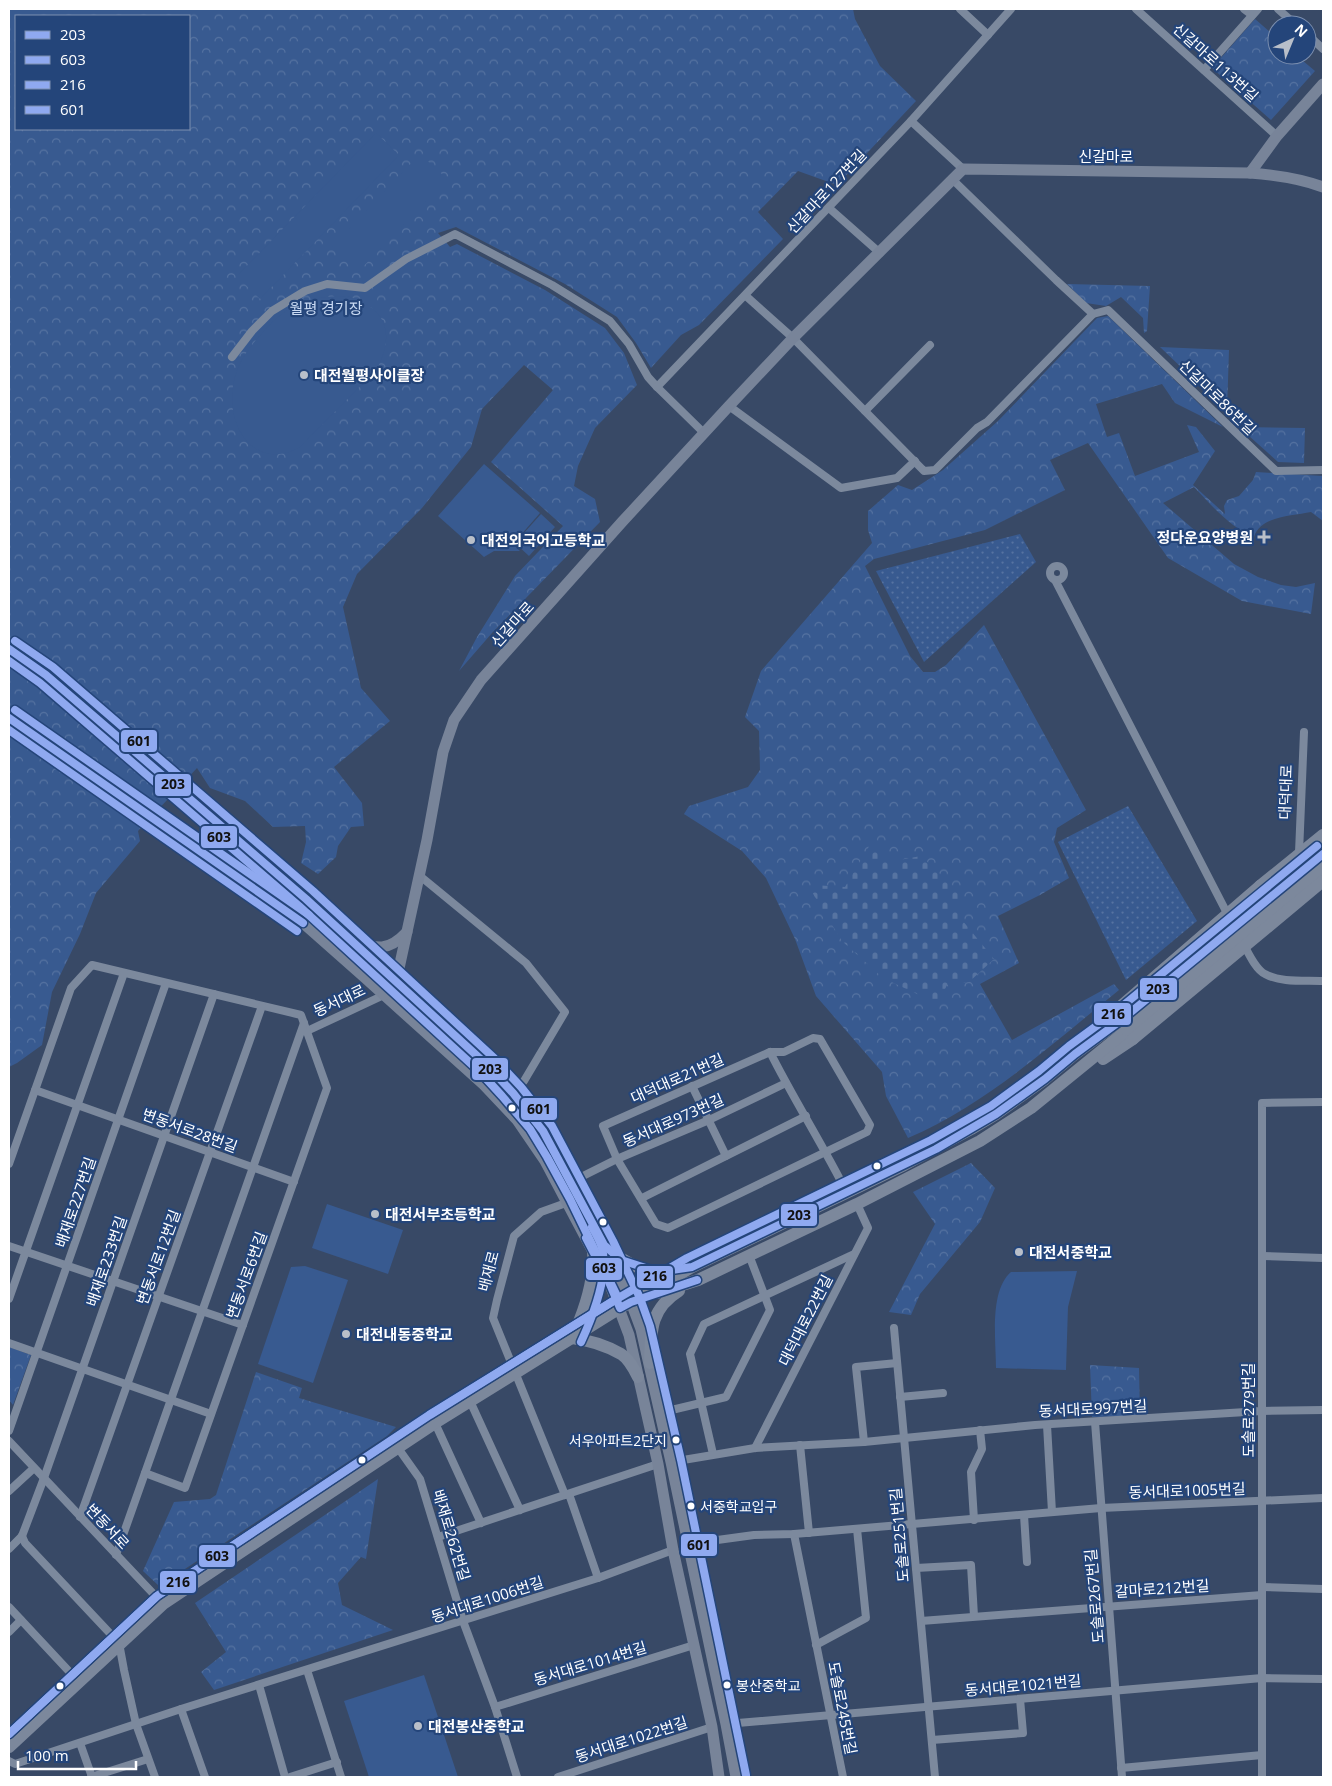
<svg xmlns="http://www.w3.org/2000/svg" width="1332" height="1786" viewBox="0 0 1332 1786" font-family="'Open Sans','Noto Sans KR',sans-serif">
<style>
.grass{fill:url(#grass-dots)}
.forest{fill:url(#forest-crowns);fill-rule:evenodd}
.cemetery{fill:url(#cemetery-stones)}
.pitch{fill:#385a90}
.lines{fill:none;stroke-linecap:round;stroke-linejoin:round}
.secondary-tunnel{stroke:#56647d;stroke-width:11;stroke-dasharray:11 5.5;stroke-linecap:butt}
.street{stroke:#7c899d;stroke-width:8}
.secondary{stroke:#788499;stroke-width:11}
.primary{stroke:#7c889c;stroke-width:12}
.primary-bridge{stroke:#7c889c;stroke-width:12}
.bus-1-casing{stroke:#24457a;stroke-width:11}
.bus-2-casing{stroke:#24457a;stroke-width:11}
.bus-3-casing{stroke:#24457a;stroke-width:11}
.bus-4-casing{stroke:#24457a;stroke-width:11}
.bus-1{stroke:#8fa9f0;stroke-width:8}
.bus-2{stroke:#8fa9f0;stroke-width:8}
.bus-3{stroke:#8fa9f0;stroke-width:8}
.bus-4{stroke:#8fa9f0;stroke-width:8}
.poi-dot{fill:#b9bfc9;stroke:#24457a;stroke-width:2}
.bus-dot{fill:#fff;stroke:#24457a;stroke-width:2}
.labels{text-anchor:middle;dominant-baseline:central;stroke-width:4.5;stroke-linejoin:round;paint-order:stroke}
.bus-label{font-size:14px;fill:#fff;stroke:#24457a;text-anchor:start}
.street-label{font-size:15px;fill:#fff;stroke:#24457a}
.park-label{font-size:15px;fill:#c9daf3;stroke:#24457a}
.poi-label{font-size:15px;font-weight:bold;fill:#fff;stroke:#24457a;text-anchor:start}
.line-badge{stroke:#24457a;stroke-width:2}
.pale-badge-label{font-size:14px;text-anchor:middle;font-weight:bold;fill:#111}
</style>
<defs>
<pattern id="grass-dots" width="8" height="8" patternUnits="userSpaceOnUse" patternTransform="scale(1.25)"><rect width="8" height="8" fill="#385a90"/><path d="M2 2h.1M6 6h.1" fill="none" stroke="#5673a1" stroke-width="1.8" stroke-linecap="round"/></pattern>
<pattern id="forest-crowns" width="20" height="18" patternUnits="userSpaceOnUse" patternTransform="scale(1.25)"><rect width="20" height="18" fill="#385a90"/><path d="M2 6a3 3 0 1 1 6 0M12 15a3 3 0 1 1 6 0" fill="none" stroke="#5673a1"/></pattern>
<pattern id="cemetery-stones" width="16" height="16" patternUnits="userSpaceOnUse" patternTransform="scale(1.25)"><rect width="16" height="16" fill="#385a90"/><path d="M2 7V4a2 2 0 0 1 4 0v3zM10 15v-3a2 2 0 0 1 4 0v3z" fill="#5673a1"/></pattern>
</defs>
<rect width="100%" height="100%" fill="#384966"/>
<!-- grass -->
<g class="grass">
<polygon points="1020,534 1036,562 924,662 876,571"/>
<polygon points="1128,806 1197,921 1126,980 1058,842"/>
</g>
<!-- forest -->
<g class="forest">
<path d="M9,9h844l2,10 25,47 36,35 -79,84 -39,-14 -40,41 25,27 -84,86 -18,10 -30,33 -15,-25 -19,-26 -52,-33 -109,-57 -18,6 12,14 7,-3 88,46 60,38 19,25 13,32 -42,43 -17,38 -4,20 21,13 5,23 -108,111 -33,38 18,-34 38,-61 48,-50 -72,-64 62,-72 -29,-25 -42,44 -11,38 -49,61 -65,66 -14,33 18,81 29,33 -56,46 28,36 2,23 -13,1 -13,19 -2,11 -18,17 -17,-11 5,-21 -1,-16 -32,1 -28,-26 -35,-13 -13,-20 -59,63 2,10 -44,52 -16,41 -28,58 -10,53 -25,18 -8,4zM16,16h173v113h-173z"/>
<polygon points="1255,19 1277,38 1277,55 1296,55 1315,71 1271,120 1212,68"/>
<polygon points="1067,284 1150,286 1147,331 1144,333 1143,318 1121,297 1106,306 1086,303"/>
<path d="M1108,316l115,111 -48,-24 -13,-19 -66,20 11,33 12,-4 16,43 64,-24 -12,-27 9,2 19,24 -22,34 32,29 -1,-8 3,-6 12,-4 14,-16 3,-8 67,4v45l-12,-9c-19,4 -51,4 -57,25 -23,-9 -43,-32 -60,-50l-31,16 71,61 24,13 23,8 15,2 19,-4 -4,31 -69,-13 -74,-43 -80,-115 -38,17 15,30 -80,40 -111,29 -9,7 45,90 13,16h12l11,-7 38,-40 102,185 -29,18 -3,14 15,36 -29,17 -42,21 21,47 -39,21 32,56 102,-56 5,6c-66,53 -132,114 -211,148l-22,-42 -4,-24 -66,-76 -21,-57 -29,-61 -24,-27 -58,-37 5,-8 59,-19 12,-17 -1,-39 -14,-14 16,-46 111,-128 -4,-13v-19l30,-26 14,5 31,-20 55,-49 99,-103z"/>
<polygon points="1160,347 1229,350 1227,411"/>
<polygon points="1239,427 1305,428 1304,463 1278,462"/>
<polygon points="971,1163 995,1188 980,1222 920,1294 911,1315 889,1312 935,1224 913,1192"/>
<polygon points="9,1347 31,1355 13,1405 9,1400"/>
<polygon points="1090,1365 1139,1368 1140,1416 1092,1417"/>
<polygon points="256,1372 302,1388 299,1398 396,1427 387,1436 159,1586 143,1571 174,1502 210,1499 216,1495"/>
<polygon points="378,1479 366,1559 361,1557 338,1583 342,1605 393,1630 214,1690 201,1672 226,1652 195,1603"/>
</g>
<!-- cemetery -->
<polygon class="cemetery" points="871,843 894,861 921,856 962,895 962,920 994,959 969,982 947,985 940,999 930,1000 883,978 842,941 812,892 813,885 845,887"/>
<!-- pitch -->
<g class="pitch">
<polygon points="376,133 399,155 260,299 237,276"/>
<polygon points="420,154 447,179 358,272 332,247"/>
<path d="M347,296c40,12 48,37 30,73l-77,78c-47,26 -76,-24 -66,-66 4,-20 16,-34 29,-49 28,-30 43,-35 84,-36z"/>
<polygon points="484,464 540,513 513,544 520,551 494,551 484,557 438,516"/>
<polygon points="541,514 555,527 529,556 515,543"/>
<polygon points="327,1204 403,1230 388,1274 312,1248"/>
<polygon points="305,1266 348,1280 313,1383 258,1364 291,1267"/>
<path d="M1077,1271l-9,36 -2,63 -70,-2c0,-27 -7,-77 15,-96z"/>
<polygon points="424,1675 458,1777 369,1777 344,1701"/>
</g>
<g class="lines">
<!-- secondary-tunnel -->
<g class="secondary-tunnel">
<polyline points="9,649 46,675 214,821"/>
<polyline points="9,718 195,848"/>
</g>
<!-- street -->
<g class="street">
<polyline points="960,9 988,35"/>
<polyline points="1136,9 1277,136"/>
<polyline points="1244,9 1252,15"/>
<polyline points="1278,9 1296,25"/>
<polyline points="1307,34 1323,49"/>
<polyline points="1204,70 1258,9"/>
<polyline points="911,121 963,169"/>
<polyline points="952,179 1056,280 1093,314"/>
<polyline points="829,208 880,253"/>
<polyline points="746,296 793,338 924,471 935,470 977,428 987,422 1093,314 1108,310 1276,471 1323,470"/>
<polyline points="232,357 252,331 272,311 305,291 327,284 365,288 406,259 455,234 552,285 610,321 629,344 648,377 657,387 704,433"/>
<polyline points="657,387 911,121 1011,9"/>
<polyline points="729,406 841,488 897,478 915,461"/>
<polyline points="865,411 930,345"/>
<circle cx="1057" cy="573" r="7"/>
<polyline points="1055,580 1229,917"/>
<polyline points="1299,853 1304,732"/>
<polyline points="420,876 526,963 565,1012 524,1081 513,1093"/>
<path d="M1243,943c5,9 12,26 22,31 16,9 41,6 58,7"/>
<polyline points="307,1031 384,995"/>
<polygon points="813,1038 820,1039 870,1125 867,1132 668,1228 656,1224 617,1159 603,1126 770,1052 784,1052"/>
<path d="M770,1052c24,48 53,93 77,141"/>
<polyline points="692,1086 726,1156"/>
<polyline points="35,1090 294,1182"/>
<polyline points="9,1164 71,988 92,965 301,1015 327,1088 185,1488 145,1473"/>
<polyline points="571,1182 617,1159 709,1120 786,1083"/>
<polyline points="642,1198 806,1116"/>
<polyline points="9,1246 243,1325"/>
<polyline points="1262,1256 1323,1258"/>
<polyline points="9,1299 124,973"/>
<polyline points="894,1328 935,1777"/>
<polyline points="9,1343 211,1414"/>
<polyline points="900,1397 943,1393"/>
<polyline points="470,1401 520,1510"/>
<polyline points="659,1413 726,1397 770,1310 749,1255"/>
<polyline points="1095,1422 1122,1777"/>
<polyline points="435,1423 481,1523"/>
<polyline points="1047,1425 1052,1512"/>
<polyline points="9,1431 166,983"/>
<polyline points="9,1441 163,1604"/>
<polyline points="864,1442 856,1367 897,1363"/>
<polyline points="800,1445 809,1533"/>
<polyline points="398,1448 420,1479 463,1621 495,1707 517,1777"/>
<polyline points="755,1448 868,1228 857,1204"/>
<polyline points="713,1454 690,1354 704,1324 854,1254"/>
<polyline points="671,1462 755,1448 864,1442 1035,1425 1262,1411 1323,1410"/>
<polyline points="9,1491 34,1468"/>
<polyline points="569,1494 598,1578"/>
<polyline points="565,1495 493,1318 497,1300 514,1236 541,1212 566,1203"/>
<polyline points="1024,1515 1027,1562"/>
<polyline points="80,1517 262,1006"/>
<polyline points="974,1520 971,1472 982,1449 980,1430"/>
<polyline points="794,1534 843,1777"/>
<polyline points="22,1536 25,1543 119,1643 124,1670 136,1724 155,1777"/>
<polyline points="438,1537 658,1464"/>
<polyline points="688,1544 754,1535 794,1534 1101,1508 1323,1498"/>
<polyline points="9,1549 22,1536 44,1478 214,994"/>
<polyline points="116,1555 304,1023"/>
<polyline points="916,1568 971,1565 974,1616"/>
<polyline points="1262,1587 1323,1589"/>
<polyline points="9,1607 78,1681"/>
<polyline points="921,1621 1262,1595"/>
<polyline points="9,1632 21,1620"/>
<polyline points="816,1645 866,1618 857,1529"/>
<polyline points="307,1670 341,1777"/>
<polyline points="259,1685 285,1777"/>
<polyline points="495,1707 694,1645"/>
<polyline points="181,1709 205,1777"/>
<polyline points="726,1724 1262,1678 1323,1679"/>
<polyline points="932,1740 1023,1733 1020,1699"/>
<polyline points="80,1743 92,1777"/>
<polyline points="9,1761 15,1764 181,1709 598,1578 673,1550"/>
<polyline points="1121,1768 1262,1755"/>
<polyline points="91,1777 148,1759"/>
<polyline points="290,1777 337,1762"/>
<polyline points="558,1777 712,1727"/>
<polyline points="1262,1777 1262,1103 1323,1102"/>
</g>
<!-- secondary -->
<g class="secondary">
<polyline points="1250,173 1277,136 1323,84"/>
<polyline points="214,821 306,899 487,1065 513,1093 543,1131 604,1245 631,1302 641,1329 671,1462 726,1724 736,1777"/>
<polyline points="195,848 295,916 364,977 484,1085 517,1120 545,1161 609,1282 629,1335 658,1464 673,1550 712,1727 719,1777"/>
<path d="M354,940c23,9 34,12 53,-8"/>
<path d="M384,995l12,-13 31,-142 16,-88 11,-32 27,-40 141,-158 107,-116 64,-68 170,-169 287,4c26,2 49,5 73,14"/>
</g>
<!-- primary -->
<g class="primary">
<polyline points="1260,886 1323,835"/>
<polyline points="1076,1044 1113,1013"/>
<polyline points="1103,1059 1133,1039"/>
<path d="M604,1245c15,14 31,24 52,27 9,1 20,-3 28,-4"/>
<polyline points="657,1293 698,1280 857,1204 980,1141 1031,1108 1127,1030"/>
<path d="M572,1338c12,-26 23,-58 21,-87"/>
<path d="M572,1338c16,2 35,8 49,16 8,5 13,15 17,23"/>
<path d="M650,1363c1,-32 0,-54 29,-72"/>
<polyline points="9,1747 163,1604 435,1423 620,1308 692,1267 904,1165 971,1129 996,1114 1045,1079 1075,1054 1120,1021"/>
</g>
<!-- primary-bridge -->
<g class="primary-bridge">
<polyline points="1113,1013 1260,886"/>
<polyline points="1120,1021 1246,916 1323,854"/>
<polyline points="1127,1030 1323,867"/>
<polyline points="1133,1039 1323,881"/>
</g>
<!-- bus-1 casing -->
<g class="bus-1-casing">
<g id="bus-1">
<polyline points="9,649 46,675 306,899 487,1065 513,1093 543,1131 604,1245 621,1260 658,1272 692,1267 936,1149 996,1114 1045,1079 1075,1054 1120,1021 1323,854"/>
<polyline points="9,718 303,923"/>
<polyline points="586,1238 609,1282 620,1308 631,1302 697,1280"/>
</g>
</g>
<!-- bus-2 casing -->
<g class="bus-2-casing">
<g id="bus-2">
<polyline points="9,661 40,683 299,906 480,1072 502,1096 530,1129 547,1157 570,1199 618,1298 429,1415 157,1596 9,1734"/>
<polyline points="9,730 297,931"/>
<path d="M581,1342c11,-24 28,-67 21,-94 -2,-7 -6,-14 -10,-21"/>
</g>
</g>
<!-- bus-3 casing -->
<g class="bus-3-casing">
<polyline id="bus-3" points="9,1734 157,1596 430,1415 615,1300 687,1258 931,1140 991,1106 1039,1071 1069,1046 1114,1013 1317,846"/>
</g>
<!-- bus-4 casing -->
<g class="bus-4-casing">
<g id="bus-4">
<polyline points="15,641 53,667 313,891 494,1058 521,1087 552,1126 613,1241 640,1298 650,1326 681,1460 746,1775"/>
<polyline points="15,710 309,915"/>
</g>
</g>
<!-- bus-1 -->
<use href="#bus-1" class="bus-1"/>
<!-- bus-2 -->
<use href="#bus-2" class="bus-2"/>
<!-- bus-3 -->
<use href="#bus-3" class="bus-3"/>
<!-- bus-4 -->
<use href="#bus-4" class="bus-4"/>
</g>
<!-- markers -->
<g class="poi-dot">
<circle cx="304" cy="375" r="5"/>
<path d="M1261.5 529.5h5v5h5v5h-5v5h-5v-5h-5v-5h5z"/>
<circle cx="471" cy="540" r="5"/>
<circle cx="375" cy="1214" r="5"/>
<circle cx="1019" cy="1252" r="5"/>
<circle cx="346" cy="1334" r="5"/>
<circle cx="418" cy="1726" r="5"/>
</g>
<g class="bus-dot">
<circle cx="512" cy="1108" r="4.5"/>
<circle cx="877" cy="1166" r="4.5"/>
<circle cx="603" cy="1222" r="4.5"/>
<circle cx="676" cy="1440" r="4.5"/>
<circle cx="362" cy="1460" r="4.5"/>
<circle cx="691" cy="1506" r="4.5"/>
<circle cx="727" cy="1685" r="4.5"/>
<circle cx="60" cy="1686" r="4.5"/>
</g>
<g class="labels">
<!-- bus labels -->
<g class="bus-label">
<text x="667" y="1440" text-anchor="end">서우아파트2단지</text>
<text x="700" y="1506">서중학교입구</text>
<text x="736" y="1685">봉산중학교</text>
</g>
<!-- street labels -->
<g class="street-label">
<text transform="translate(1216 62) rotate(42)">신갈마로113번길</text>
<text x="1106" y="156">신갈마로</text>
<text transform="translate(826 191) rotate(-47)">신갈마로127번길</text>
<text transform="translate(1218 397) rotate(44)">신갈마로86번길</text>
<text transform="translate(512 624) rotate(-48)">신갈마로</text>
<text transform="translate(1285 792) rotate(-88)">대덕대로</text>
<text transform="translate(339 1000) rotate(-25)">동서대로</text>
<text transform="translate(677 1078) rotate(-24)">대덕대로21번길</text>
<text transform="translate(673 1120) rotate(-24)">동서대로973번길</text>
<text transform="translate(190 1130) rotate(20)">변동서로28번길</text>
<text transform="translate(75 1202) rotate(-71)">배재로227번길</text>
<text transform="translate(158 1257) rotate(-70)">변동서로12번길</text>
<text transform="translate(106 1261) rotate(-71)">배재로233번길</text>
<text transform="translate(488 1271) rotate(-75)">배재로</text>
<text transform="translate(246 1275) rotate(-70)">변동서로6번길</text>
<text transform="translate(805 1320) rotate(-63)">대덕대로22번길</text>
<text transform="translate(1093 1408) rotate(-3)">동서대로997번길</text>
<text transform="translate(1248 1410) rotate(-90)">도솔로279번길</text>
<text transform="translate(1187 1490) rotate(-2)">동서대로1005번길</text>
<text transform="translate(108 1526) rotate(47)">변동서로</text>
<text transform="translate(452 1535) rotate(73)">배재로262번길</text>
<text transform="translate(899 1535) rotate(-95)">도솔로251번길</text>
<text transform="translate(1162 1588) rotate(-4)">갈마로212번길</text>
<text transform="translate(1094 1596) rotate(-95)">도솔로267번길</text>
<text transform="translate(487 1599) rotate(-18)">동서대로1006번길</text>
<text transform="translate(590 1663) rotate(-17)">동서대로1014번길</text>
<text transform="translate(1023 1685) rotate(-5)">동서대로1021번길</text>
<text transform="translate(843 1708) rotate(79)">도솔로245번길</text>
<text transform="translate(631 1739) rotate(-18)">동서대로1022번길</text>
</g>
<!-- park labels -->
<g class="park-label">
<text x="326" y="308">월평 경기장</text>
</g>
<!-- poi labels -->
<g class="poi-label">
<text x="314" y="375">대전월평사이클장</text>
<text x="1253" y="537" text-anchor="end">정다운요양병원</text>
<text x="481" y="540">대전외국어고등학교</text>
<text x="385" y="1214">대전서부초등학교</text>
<text x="1029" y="1252">대전서중학교</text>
<text x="356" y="1334">대전내동중학교</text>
<text x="428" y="1726">대전봉산중학교</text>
</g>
</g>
<g class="line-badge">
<rect x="120" y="729" width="38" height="24" rx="5" fill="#8fa9f0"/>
<rect x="154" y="773" width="38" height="24" rx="5" fill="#8fa9f0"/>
<rect x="200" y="825" width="38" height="24" rx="5" fill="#8fa9f0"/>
<rect x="1139" y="977" width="39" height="24" rx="5" fill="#8fa9f0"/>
<rect x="1093" y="1002" width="39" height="24" rx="5" fill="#8fa9f0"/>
<rect x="471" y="1057" width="38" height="24" rx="5" fill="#8fa9f0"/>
<rect x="520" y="1097" width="38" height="24" rx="5" fill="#8fa9f0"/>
<rect x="780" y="1203" width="38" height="24" rx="5" fill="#8fa9f0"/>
<rect x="585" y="1257" width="38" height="24" rx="5" fill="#8fa9f0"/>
<rect x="636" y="1265" width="38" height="24" rx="5" fill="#8fa9f0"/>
<rect x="680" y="1533" width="38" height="24" rx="5" fill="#8fa9f0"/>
<rect x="198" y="1544" width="38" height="24" rx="5" fill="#8fa9f0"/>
<rect x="159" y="1570" width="38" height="24" rx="5" fill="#8fa9f0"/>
</g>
<g class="pale-badge-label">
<text x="139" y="746">601</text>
<text x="173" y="789">203</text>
<text x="219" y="842">603</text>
<text x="1158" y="994">203</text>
<text x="1113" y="1019">216</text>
<text x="490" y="1074">203</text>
<text x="539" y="1114">601</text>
<text x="799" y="1220">203</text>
<text x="604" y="1273">603</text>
<text x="655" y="1281">216</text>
<text x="699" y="1550">601</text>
<text x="217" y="1561">603</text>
<text x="178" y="1587">216</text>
</g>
<!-- border -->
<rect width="1332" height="1786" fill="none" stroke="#ffffff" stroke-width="20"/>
<!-- legend -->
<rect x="15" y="15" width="175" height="115" fill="#24457a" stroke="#7c8faf"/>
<rect x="25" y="31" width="25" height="8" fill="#8fa9f0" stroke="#7c8faf"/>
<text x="60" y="40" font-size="15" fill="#ffffff">203</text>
<rect x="25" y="56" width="25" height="8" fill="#8fa9f0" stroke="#7c8faf"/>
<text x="60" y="65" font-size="15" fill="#ffffff">603</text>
<rect x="25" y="81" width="25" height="8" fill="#8fa9f0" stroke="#7c8faf"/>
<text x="60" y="90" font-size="15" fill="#ffffff">216</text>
<rect x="25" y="106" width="25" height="8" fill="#8fa9f0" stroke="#7c8faf"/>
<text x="60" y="115" font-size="15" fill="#ffffff">601</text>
<!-- north arrow -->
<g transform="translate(1292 40) rotate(44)"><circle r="24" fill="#24457a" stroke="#7c8faf"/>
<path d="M0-4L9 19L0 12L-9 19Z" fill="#b9bfc9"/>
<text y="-8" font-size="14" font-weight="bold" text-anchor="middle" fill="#ffffff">N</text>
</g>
<!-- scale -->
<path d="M18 1761v8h118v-8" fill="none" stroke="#ffffff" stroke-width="2.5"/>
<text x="25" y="1761" font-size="15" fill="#ffffff" stroke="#24457a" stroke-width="4" paint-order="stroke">100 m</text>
</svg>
